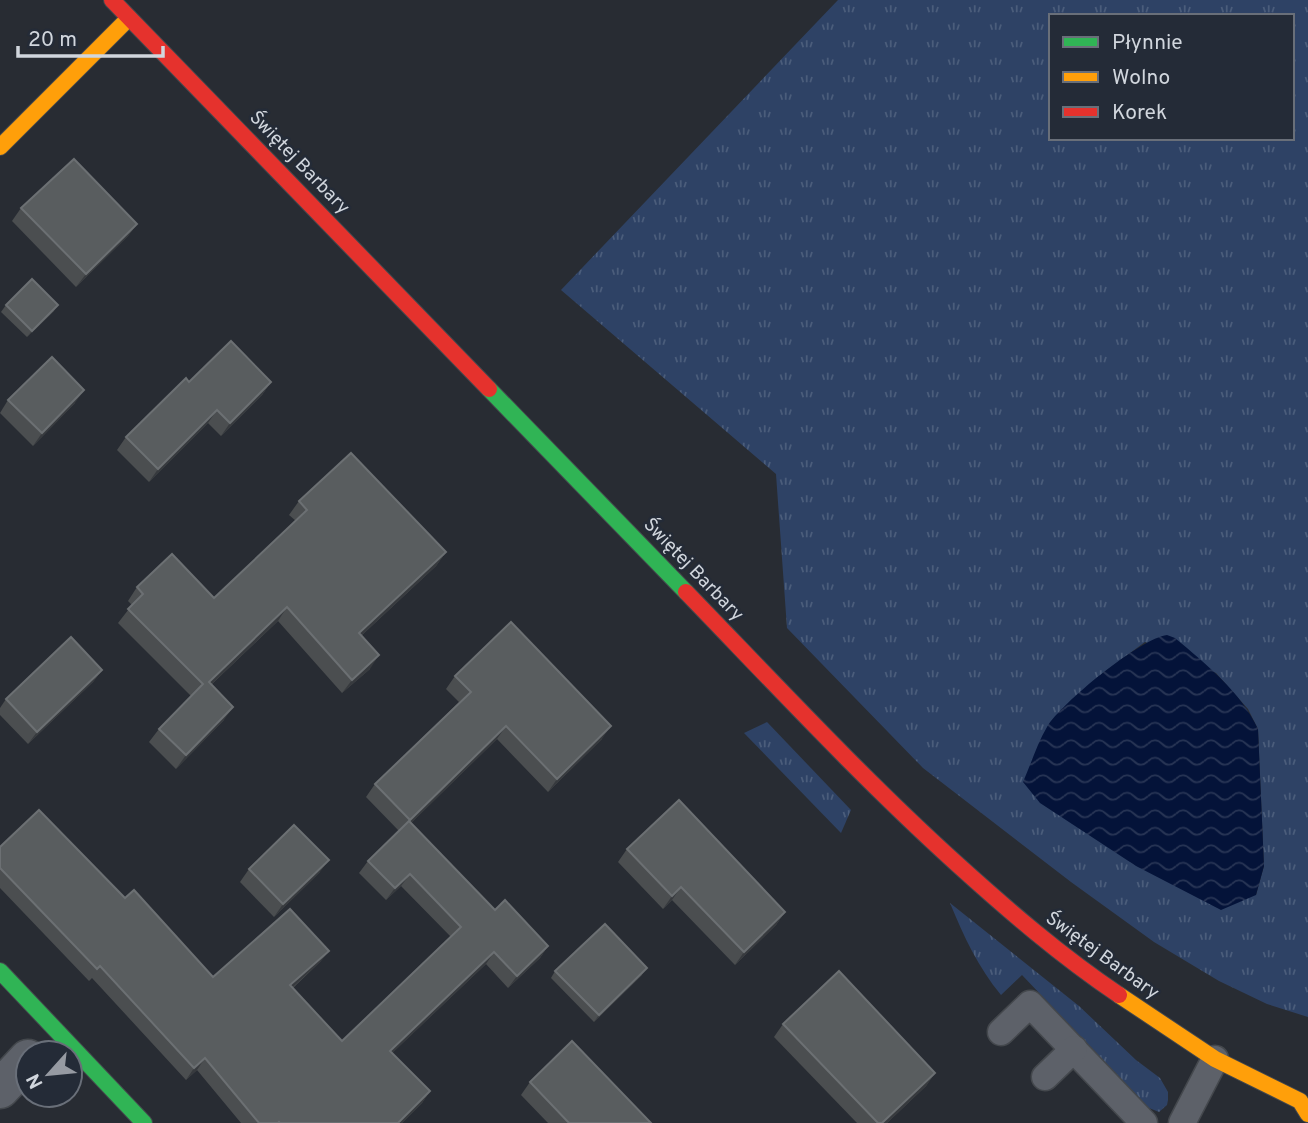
<svg xmlns="http://www.w3.org/2000/svg" width="1308" height="1123" viewBox="0 0 1308 1123" font-family="Overpass,sans-serif">
<style>
.grass{fill:url(#grass-tufts);fill-rule:evenodd}
.water{fill:url(#water-waves)}
.lines{fill:none;stroke-linecap:round;stroke-linejoin:round}
.lane-casing{stroke:#44484d;stroke-width:29}
.street-casing{stroke:#44484d;stroke-width:41}
.fast-casing{stroke:#44484d;stroke-width:18}
.slow-casing{stroke:#44484d;stroke-width:18}
.jam-casing{stroke:#44484d;stroke-width:18}
.lane{stroke:#5d6169;stroke-width:26}
.street{stroke:#5d6169;stroke-width:38}
.fast{stroke:#30b455;stroke-width:16}
.slow{stroke:#ff9f0a;stroke-width:16}
.jam{stroke:#e5322d;stroke-width:16}
.wall{fill:#4b4e50}
.shaded-wall{fill:#373a3e}
.building{fill:#595d5f;stroke:#6c7073;stroke-width:2}
.labels{text-anchor:middle;dominant-baseline:central;stroke-width:5;stroke-linejoin:round;paint-order:stroke}
.street-label{font-size:19px;fill:#d1d6dd;stroke:#242b37}
</style>
<defs>
<pattern id="grass-tufts" width="24" height="20" patternUnits="userSpaceOnUse" patternTransform="scale(1.75)"><rect width="24" height="20" fill="#2e4265"/><path d="M3 7l-1-3M5 7V3M7 7l1-3M15 17l-1-3M17 17v-4M19 17l1-3" fill="none" stroke="#4b5d7b"/></pattern>
<pattern id="water-waves" width="16" height="10" patternUnits="userSpaceOnUse" patternTransform="scale(1.75)"><rect width="16" height="10" fill="#041339"/><path d="M0 5q4-4 8 0t8 0" fill="none" stroke="#283555"/></pattern>
</defs>
<rect width="100%" height="100%" fill="#282c33"/>
<!-- grass -->
<g class="grass">
<path d="M838,0h470v1017l-41,-13 -48,-23 -65,-39 -83,-60 -148,-114 -136,-140 -11,-154 -215,-184zM1051,16h241v122h-241zM1145,642l71,31 32,36 10,20 6,137 -8,29 -191,-188 38,-34z"/>
<polygon points="767,722 851,810 841,833 744,733"/>
<path d="M950,903l129,103 57,54 24,18 8,14v8l-1,5 -8,7 -10,-4 -127,-133 -21,20c-23,-28 -37,-58 -51,-92z"/>
</g>
<!-- water -->
<path class="water" d="M1167,635l8,3c32,27 65,53 83,91l6,137 -8,29 -35,15 -85,-44 -96,-63 -17,-21c8,-18 14,-38 24,-55 14,-24 94,-89 120,-92z"/>
<g class="lines">
<!-- lane casing -->
<g class="lane-casing">
<g id="lane">
<polyline points="1001,1032 1030,1004 1144,1123"/>
<polyline points="1045,1077 1074,1049"/>
<polyline points="1182,1123 1215,1059"/>
</g>
</g>
<!-- street casing -->
<g class="street-casing">
<polyline id="street" points="0,1089 28,1059"/>
</g>
<!-- fast casing -->
<g class="fast-casing">
<g id="fast">
<polyline points="489,389 686,592"/>
<polyline points="0,971 144,1123"/>
</g>
</g>
<!-- slow casing -->
<g class="slow-casing">
<g id="slow">
<polyline points="0,147 129,18"/>
<polyline points="1119,995 1215,1059 1300,1101 1308,1114"/>
</g>
</g>
<!-- jam casing -->
<g class="jam-casing">
<g id="jam">
<polyline points="112,0 489,389"/>
<path d="M686,592c89,92 176,186 271,272 52,47 104,92 162,131"/>
</g>
</g>
<!-- lane -->
<use href="#lane" class="lane"/>
<!-- street -->
<use href="#street" class="street"/>
<!-- fast -->
<use href="#fast" class="fast"/>
<!-- slow -->
<use href="#slow" class="slow"/>
<!-- jam -->
<use href="#jam" class="jam"/>
</g>
<!-- wall -->
<g class="wall">
<polygon points="21,208 137,224 128,236 76,287 12,221"/>
<polygon points="6,305 54,311 27,337 1,312"/>
<polygon points="189,382 271,382 262,395 221,436 208,423 149,482 117,450 126,437"/>
<polygon points="8,400 75,403 33,446 0,413"/>
<polygon points="299,501 446,552 436,566 361,636 370,669 342,693 278,621 211,685 224,720 176,769 149,742 159,729 191,696 118,623 132,605 128,601 137,587 214,598 296,521 289,515"/>
<polygon points="102,670 93,682 28,744 0,715 0,708 6,699"/>
<polygon points="455,676 602,739 548,792 497,739 411,823 495,910 548,946 540,958 508,988 486,964 392,1053 430,1091 422,1103 402,1123 241,1123 197,1070 186,1080 92,978 89,981 0,888 0,847 125,898 213,977 329,951 320,962 293,988 342,1041 451,937 401,886 386,900 359,873 368,861 399,831 366,797 375,784 459,702 446,689"/>
<polygon points="627,849 785,912 776,925 735,965 672,900 663,909 618,862"/>
<polygon points="249,869 320,872 274,917 240,882"/>
<polygon points="555,971 642,975 594,1022 551,978"/>
<polygon points="783,1024 935,1073 926,1086 887,1123 857,1123 774,1037"/>
<polygon points="530,1082 651,1123 548,1123 521,1095"/>
</g>
<!-- shaded-wall -->
<g class="shaded-wall">
<polygon points="137,224 128,236 76,287 86,274"/>
<polygon points="58,305 54,311 27,337 32,331"/>
<polygon points="271,382 262,395 221,436 230,423"/>
<polygon points="84,390 75,403 33,446 42,433"/>
<polygon points="217,410 208,423 149,482 158,469"/>
<polygon points="446,552 436,566 349,647 359,633"/>
<polygon points="287,607 278,621 199,696 209,682"/>
<polygon points="379,655 370,669 342,693 352,680"/>
<polygon points="102,670 93,682 28,744 37,732"/>
<polygon points="233,707 224,720 176,769 186,755"/>
<polygon points="506,726 497,739 401,833 410,820"/>
<polygon points="611,726 602,739 548,792 557,779"/>
<polygon points="329,860 320,872 274,917 283,904"/>
<polygon points="410,874 401,886 386,900 395,888"/>
<polygon points="681,887 672,900 663,909 672,896"/>
<polygon points="785,912 776,925 735,965 744,952"/>
<polygon points="548,946 540,958 508,988 517,976"/>
<polygon points="329,951 320,962 282,997 290,985"/>
<polygon points="494,952 486,964 382,1063 390,1051"/>
<polygon points="647,968 642,975 594,1022 599,1015"/>
<polygon points="205,1058 197,1070 186,1080 194,1068"/>
<polygon points="935,1073 926,1086 887,1123 882,1123"/>
<polygon points="430,1091 422,1103 402,1123 398,1123"/>
</g>
<!-- building -->
<g class="building">
<polygon points="74,159 137,224 86,274 21,208"/>
<polygon points="32,279 58,305 32,331 6,305"/>
<polygon points="231,341 271,382 230,423 217,410 158,469 126,437 186,378 189,382"/>
<polygon points="52,357 84,390 42,433 8,400"/>
<polygon points="351,453 446,552 359,633 379,655 352,680 287,607 209,682 233,707 186,755 159,729 203,684 128,609 143,594 137,587 172,554 214,598 307,510 299,501"/>
<polygon points="511,622 611,726 557,779 506,726 410,820 375,784 471,692 455,676"/>
<polygon points="71,637 102,670 37,732 6,699"/>
<polygon points="679,800 785,912 744,952 681,887 672,896 627,849"/>
<polygon points="39,810 125,898 134,890 213,977 290,909 329,951 290,985 342,1041 461,927 410,874 395,888 368,861 409,821 495,910 505,900 548,946 517,976 494,952 390,1051 430,1091 398,1123 280,1123 279,1122 278,1123 259,1123 205,1058 194,1068 100,966 97,969 0,868 0,847"/>
<polygon points="294,825 329,860 283,904 249,869"/>
<polygon points="605,924 647,968 599,1015 555,971"/>
<polygon points="839,971 935,1073 882,1123 878,1123 783,1024"/>
<polygon points="572,1041 651,1123 569,1123 530,1082"/>
</g>
<g class="labels">
<!-- street labels -->
<g class="street-label">
<text transform="translate(299 163) rotate(46)">Świętej Barbary</text>
<text transform="translate(693 570) rotate(46)">Świętej Barbary</text>
<text transform="translate(1102 956) rotate(36)">Świętej Barbary</text>
</g>
</g>
<!-- legend -->
<rect x="1049" y="14" width="245" height="126" fill="#242b37" stroke="#696f79" stroke-width="2"/>
<rect x="1063" y="37" width="35" height="10" fill="#30b455" stroke="#696f79" stroke-width="2"/>
<text x="1112" y="49" font-size="21" fill="#d1d6dd">Płynnie</text>
<rect x="1063" y="72" width="35" height="10" fill="#ff9f0a" stroke="#696f79" stroke-width="2"/>
<text x="1112" y="84" font-size="21" fill="#d1d6dd">Wolno</text>
<rect x="1063" y="107" width="35" height="10" fill="#e5322d" stroke="#696f79" stroke-width="2"/>
<text x="1112" y="119" font-size="21" fill="#d1d6dd">Korek</text>
<!-- north arrow -->
<g transform="translate(49 1074) rotate(243)"><circle r="33" fill="#242b37" stroke="#696f79" stroke-width="2"/>
<path d="M0-5L12 26L0 18L-12 26Z" fill="#969aa2"/>
<text y="-10" font-size="19" font-weight="bold" text-anchor="middle" fill="#d1d6dd">N</text>
</g>
<!-- scale -->
<path d="M18 46v10h145v-10" fill="none" stroke="#d1d6dd" stroke-width="3.5"/>
<text x="28" y="46" font-size="21" fill="#d1d6dd" stroke="#242b37" stroke-width="5" paint-order="stroke">20 m</text>
</svg>
